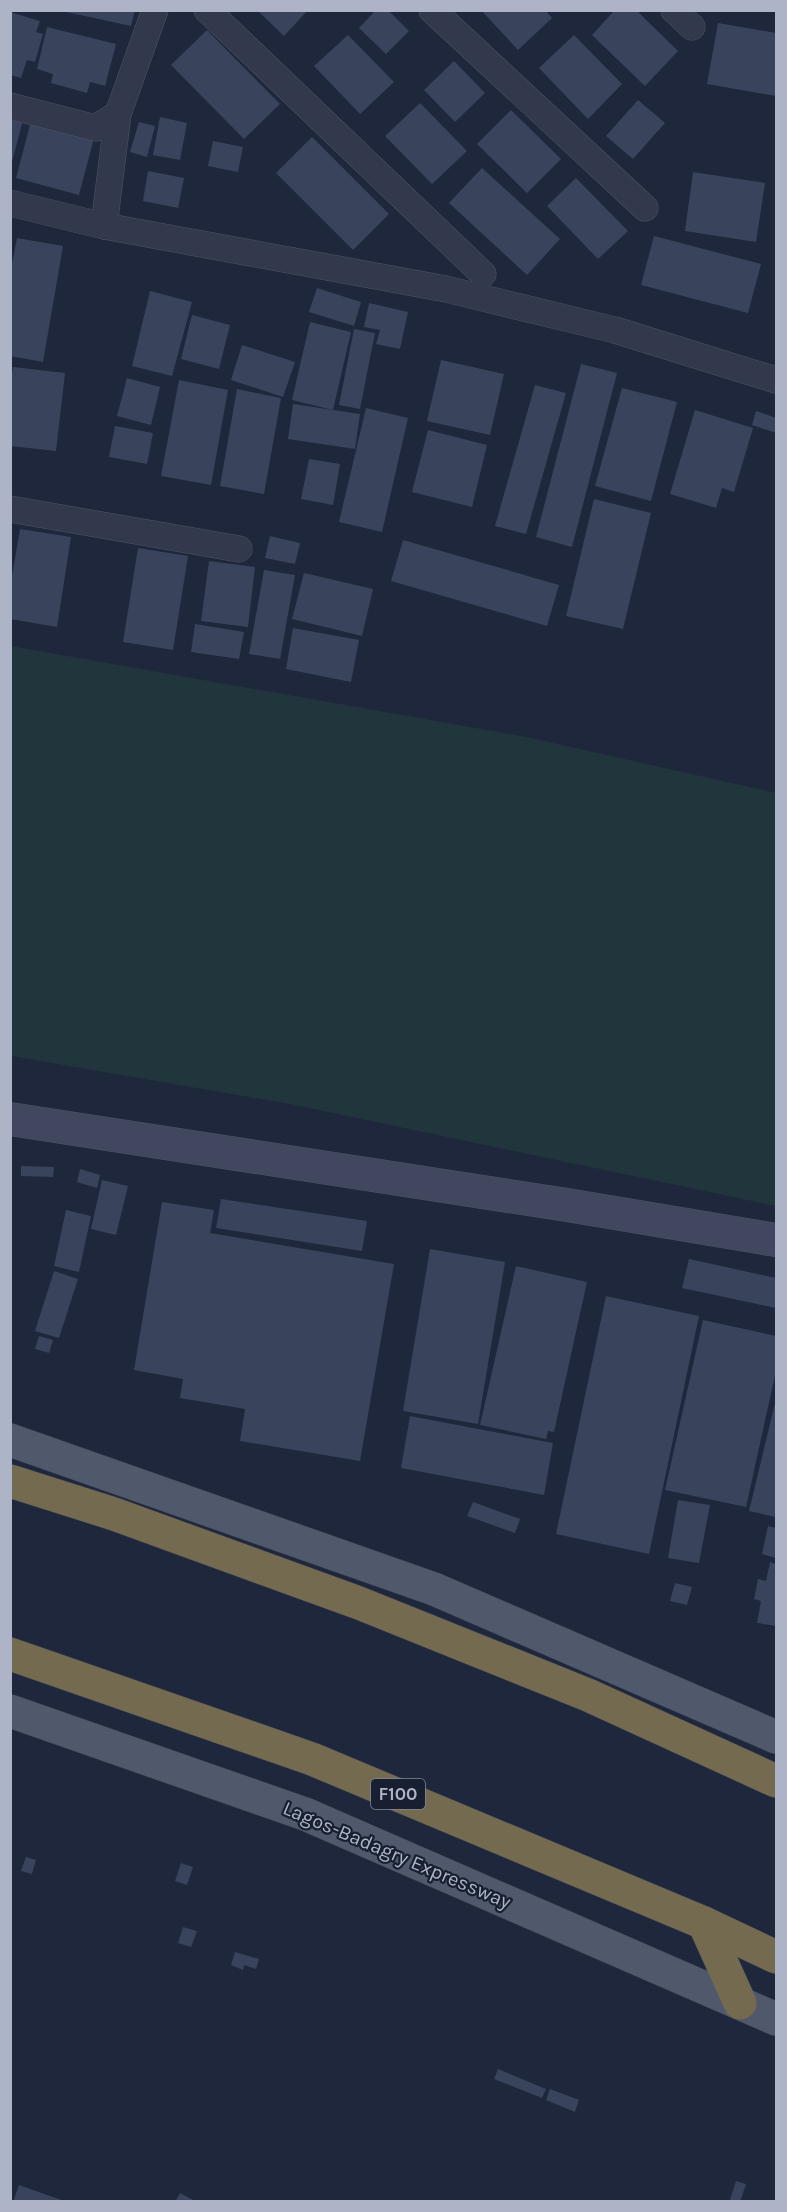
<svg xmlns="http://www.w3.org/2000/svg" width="787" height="2212" viewBox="0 0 787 2212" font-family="Karla,sans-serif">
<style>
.green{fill:#21353d}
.building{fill:#3a435c}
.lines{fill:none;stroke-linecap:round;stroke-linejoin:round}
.street-casing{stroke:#4d5466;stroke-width:27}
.secondary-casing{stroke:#4d5466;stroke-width:34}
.primary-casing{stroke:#3c4255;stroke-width:34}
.highway-casing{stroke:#3a4153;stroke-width:34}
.street{stroke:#33394c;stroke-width:26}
.secondary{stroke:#40475f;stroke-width:33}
.primary{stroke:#50586c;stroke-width:33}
.highway{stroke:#736a4f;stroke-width:33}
.labels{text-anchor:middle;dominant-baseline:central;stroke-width:4.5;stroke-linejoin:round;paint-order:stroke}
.shield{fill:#181f30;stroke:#80879a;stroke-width:1.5}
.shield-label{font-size:18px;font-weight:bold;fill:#adb4c8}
.street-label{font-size:20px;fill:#adb4c8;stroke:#181f30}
</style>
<rect width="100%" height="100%" fill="#1f273c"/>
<!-- green -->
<polygon class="green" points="11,646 527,737 776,793 776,1206 290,1104 11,1056"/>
<!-- building -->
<g class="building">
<polygon points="57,10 135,10 131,26"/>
<polygon points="257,10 308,10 284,36"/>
<polygon points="376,10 388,10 409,31 386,54 359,28"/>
<polygon points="481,10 545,10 552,18 518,50"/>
<polygon points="615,10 636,10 678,51 645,86 592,35"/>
<polygon points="10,12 40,21 36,32 43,34 35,62 27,60 21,78 10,75"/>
<polygon points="718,23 776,33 776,96 707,84"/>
<polygon points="47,27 116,44 105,86 90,82 87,93 51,83 53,74 37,69"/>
<polygon points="207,30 280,104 244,139 171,65"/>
<polygon points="348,35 394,82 360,114 314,66"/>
<polygon points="574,35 622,84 588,119 539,68"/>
<polygon points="454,61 485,93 455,122 424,90"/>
<polygon points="638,100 665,123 633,159 606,136"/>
<polygon points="420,103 467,151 432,184 385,136"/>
<polygon points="511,110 561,159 527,193 477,144"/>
<polygon points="10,116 23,120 11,166 10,166"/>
<polygon points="160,117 187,123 180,160 153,155"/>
<polygon points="31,121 94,138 79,195 16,178"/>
<polygon points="139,122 155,126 147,157 130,152"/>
<polygon points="312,137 389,214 353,250 276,173"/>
<polygon points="213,141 243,147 238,172 208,166"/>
<polygon points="482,168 560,239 527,275 449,203"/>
<polygon points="148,171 184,178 178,208 143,201"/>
<polygon points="693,172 765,183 756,242 685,231"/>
<polygon points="576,178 628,231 598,259 547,206"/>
<polygon points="654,236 761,264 748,313 641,285"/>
<polygon points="17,238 63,246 43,362 10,356 10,274"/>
<polygon points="317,288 361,302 354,326 309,312"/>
<polygon points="150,291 192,302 172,376 132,366"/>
<polygon points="369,303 408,312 400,349 376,344 380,330 364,327"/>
<polygon points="192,315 230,325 219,369 181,359"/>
<polygon points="310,322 351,332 333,410 292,400"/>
<polygon points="354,329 375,333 360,409 339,405"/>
<polygon points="242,345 295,362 283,397 231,380"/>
<polygon points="441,360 504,374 490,435 427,421"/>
<polygon points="581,364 617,373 572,547 536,537"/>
<polygon points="13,367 65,373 56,451 10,446 10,388"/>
<polygon points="127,378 160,387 151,425 117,416"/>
<polygon points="179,380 228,390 211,485 161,476"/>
<polygon points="535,385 566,393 526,534 495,526"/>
<polygon points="622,388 677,402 651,501 595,486"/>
<polygon points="237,389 281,398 264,494 220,486"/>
<polygon points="293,404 360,414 355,449 288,439"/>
<polygon points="366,408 408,418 382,532 339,522"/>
<polygon points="695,410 753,428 734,492 722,488 716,508 670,494"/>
<polygon points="756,411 776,418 776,433 752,425"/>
<polygon points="115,426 153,433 147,464 109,457"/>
<polygon points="428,430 487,445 472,507 412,492"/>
<polygon points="309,459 340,464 333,505 301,499"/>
<polygon points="594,499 651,513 623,629 566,616"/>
<polygon points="20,529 71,537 57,627 10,619 10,588"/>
<polygon points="270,536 300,543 295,564 265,558"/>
<polygon points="403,540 559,585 547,626 391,581"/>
<polygon points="138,548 188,556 173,650 123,642"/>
<polygon points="209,561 255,567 248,627 201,621"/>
<polygon points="264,570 295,575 280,659 249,654"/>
<polygon points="304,573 373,589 362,636 292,619"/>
<polygon points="195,624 244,632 239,659 191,652"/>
<polygon points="293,628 359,640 351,682 286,669"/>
<polygon points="21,1166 54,1167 53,1177 21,1176"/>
<polygon points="80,1169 100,1175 97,1188 77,1182"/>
<polygon points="102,1180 128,1186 116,1235 91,1229"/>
<polygon points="221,1199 367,1221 362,1251 216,1228"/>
<polygon points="162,1202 214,1210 210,1233 394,1264 360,1461 240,1441 245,1409 180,1398 183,1379 134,1370"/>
<polygon points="66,1210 91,1216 79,1272 54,1266"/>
<polygon points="430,1249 505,1262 478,1424 403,1411"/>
<polygon points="689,1259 776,1278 776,1308 682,1288"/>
<polygon points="516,1266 587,1282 554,1432 548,1431 546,1439 480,1425"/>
<polygon points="54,1271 78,1279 59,1338 35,1331"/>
<polygon points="606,1296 699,1316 649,1554 556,1534"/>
<polygon points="703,1320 776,1336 776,1371 746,1507 665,1490"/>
<polygon points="39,1336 53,1340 49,1353 35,1349"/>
<polygon points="776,1399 776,1517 749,1511"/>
<polygon points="410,1416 553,1443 544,1495 401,1468"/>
<polygon points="678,1500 710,1505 699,1563 668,1558"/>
<polygon points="473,1502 520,1519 515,1533 467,1516"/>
<polygon points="768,1526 776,1528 776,1558 762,1554"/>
<polygon points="770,1562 776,1564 776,1626 757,1623 761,1601 754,1599 758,1579 766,1581"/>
<polygon points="675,1583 692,1587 687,1605 670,1601"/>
<polygon points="26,1857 36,1860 32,1874 21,1871"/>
<polygon points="181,1863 193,1867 187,1885 175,1881"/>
<polygon points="183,1927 197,1931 191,1947 178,1943"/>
<polygon points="235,1952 259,1959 256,1969 244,1965 243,1970 231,1965"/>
<polygon points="498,2069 546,2089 542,2098 494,2079"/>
<polygon points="550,2089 579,2100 575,2112 546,2100"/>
<polygon points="736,2181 746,2184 740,2202 730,2200"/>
<polygon points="19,2185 64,2201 64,2202 13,2202"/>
<polygon points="180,2193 197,2202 175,2202"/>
</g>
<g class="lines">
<!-- street casing -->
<g class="street-casing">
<g id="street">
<polyline points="207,10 483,274"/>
<polyline points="432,10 645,208"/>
<polyline points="674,10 692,27"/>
<polyline points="10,106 96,128 118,114"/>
<polyline points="10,203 104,226 446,289 615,330 776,380"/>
<polyline points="104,226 118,114 155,10"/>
<polyline points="10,509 239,549"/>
</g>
</g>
<!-- secondary casing -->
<g class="secondary-casing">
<polyline id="secondary" points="10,1119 567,1205 776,1240"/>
</g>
<!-- primary casing -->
<g class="primary-casing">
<g id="primary">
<polyline points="10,1440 434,1589 776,1737"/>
<polyline points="10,1711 305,1814 776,2019"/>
</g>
</g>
<!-- highway casing -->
<g class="highway-casing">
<g id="highway">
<polyline points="10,1481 114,1514 359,1603 588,1695 776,1781"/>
<polyline points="10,1654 312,1759 704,1923 776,1957"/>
<polyline points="704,1923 740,2003"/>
</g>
</g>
<!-- street -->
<use href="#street" class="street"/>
<!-- secondary -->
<use href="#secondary" class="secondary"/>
<!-- primary -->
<use href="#primary" class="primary"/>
<!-- highway -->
<use href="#highway" class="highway"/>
</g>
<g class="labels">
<!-- shield labels -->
<rect class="shield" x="371" y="1779" width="54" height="30" rx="4.5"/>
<g class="shield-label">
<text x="398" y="1794">F100</text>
</g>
<!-- street labels -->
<g class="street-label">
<text transform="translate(397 1855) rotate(23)">Lagos-Badagry Expressway</text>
</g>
</g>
<!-- border -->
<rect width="787" height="2212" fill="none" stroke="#adb4c8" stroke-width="24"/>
</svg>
